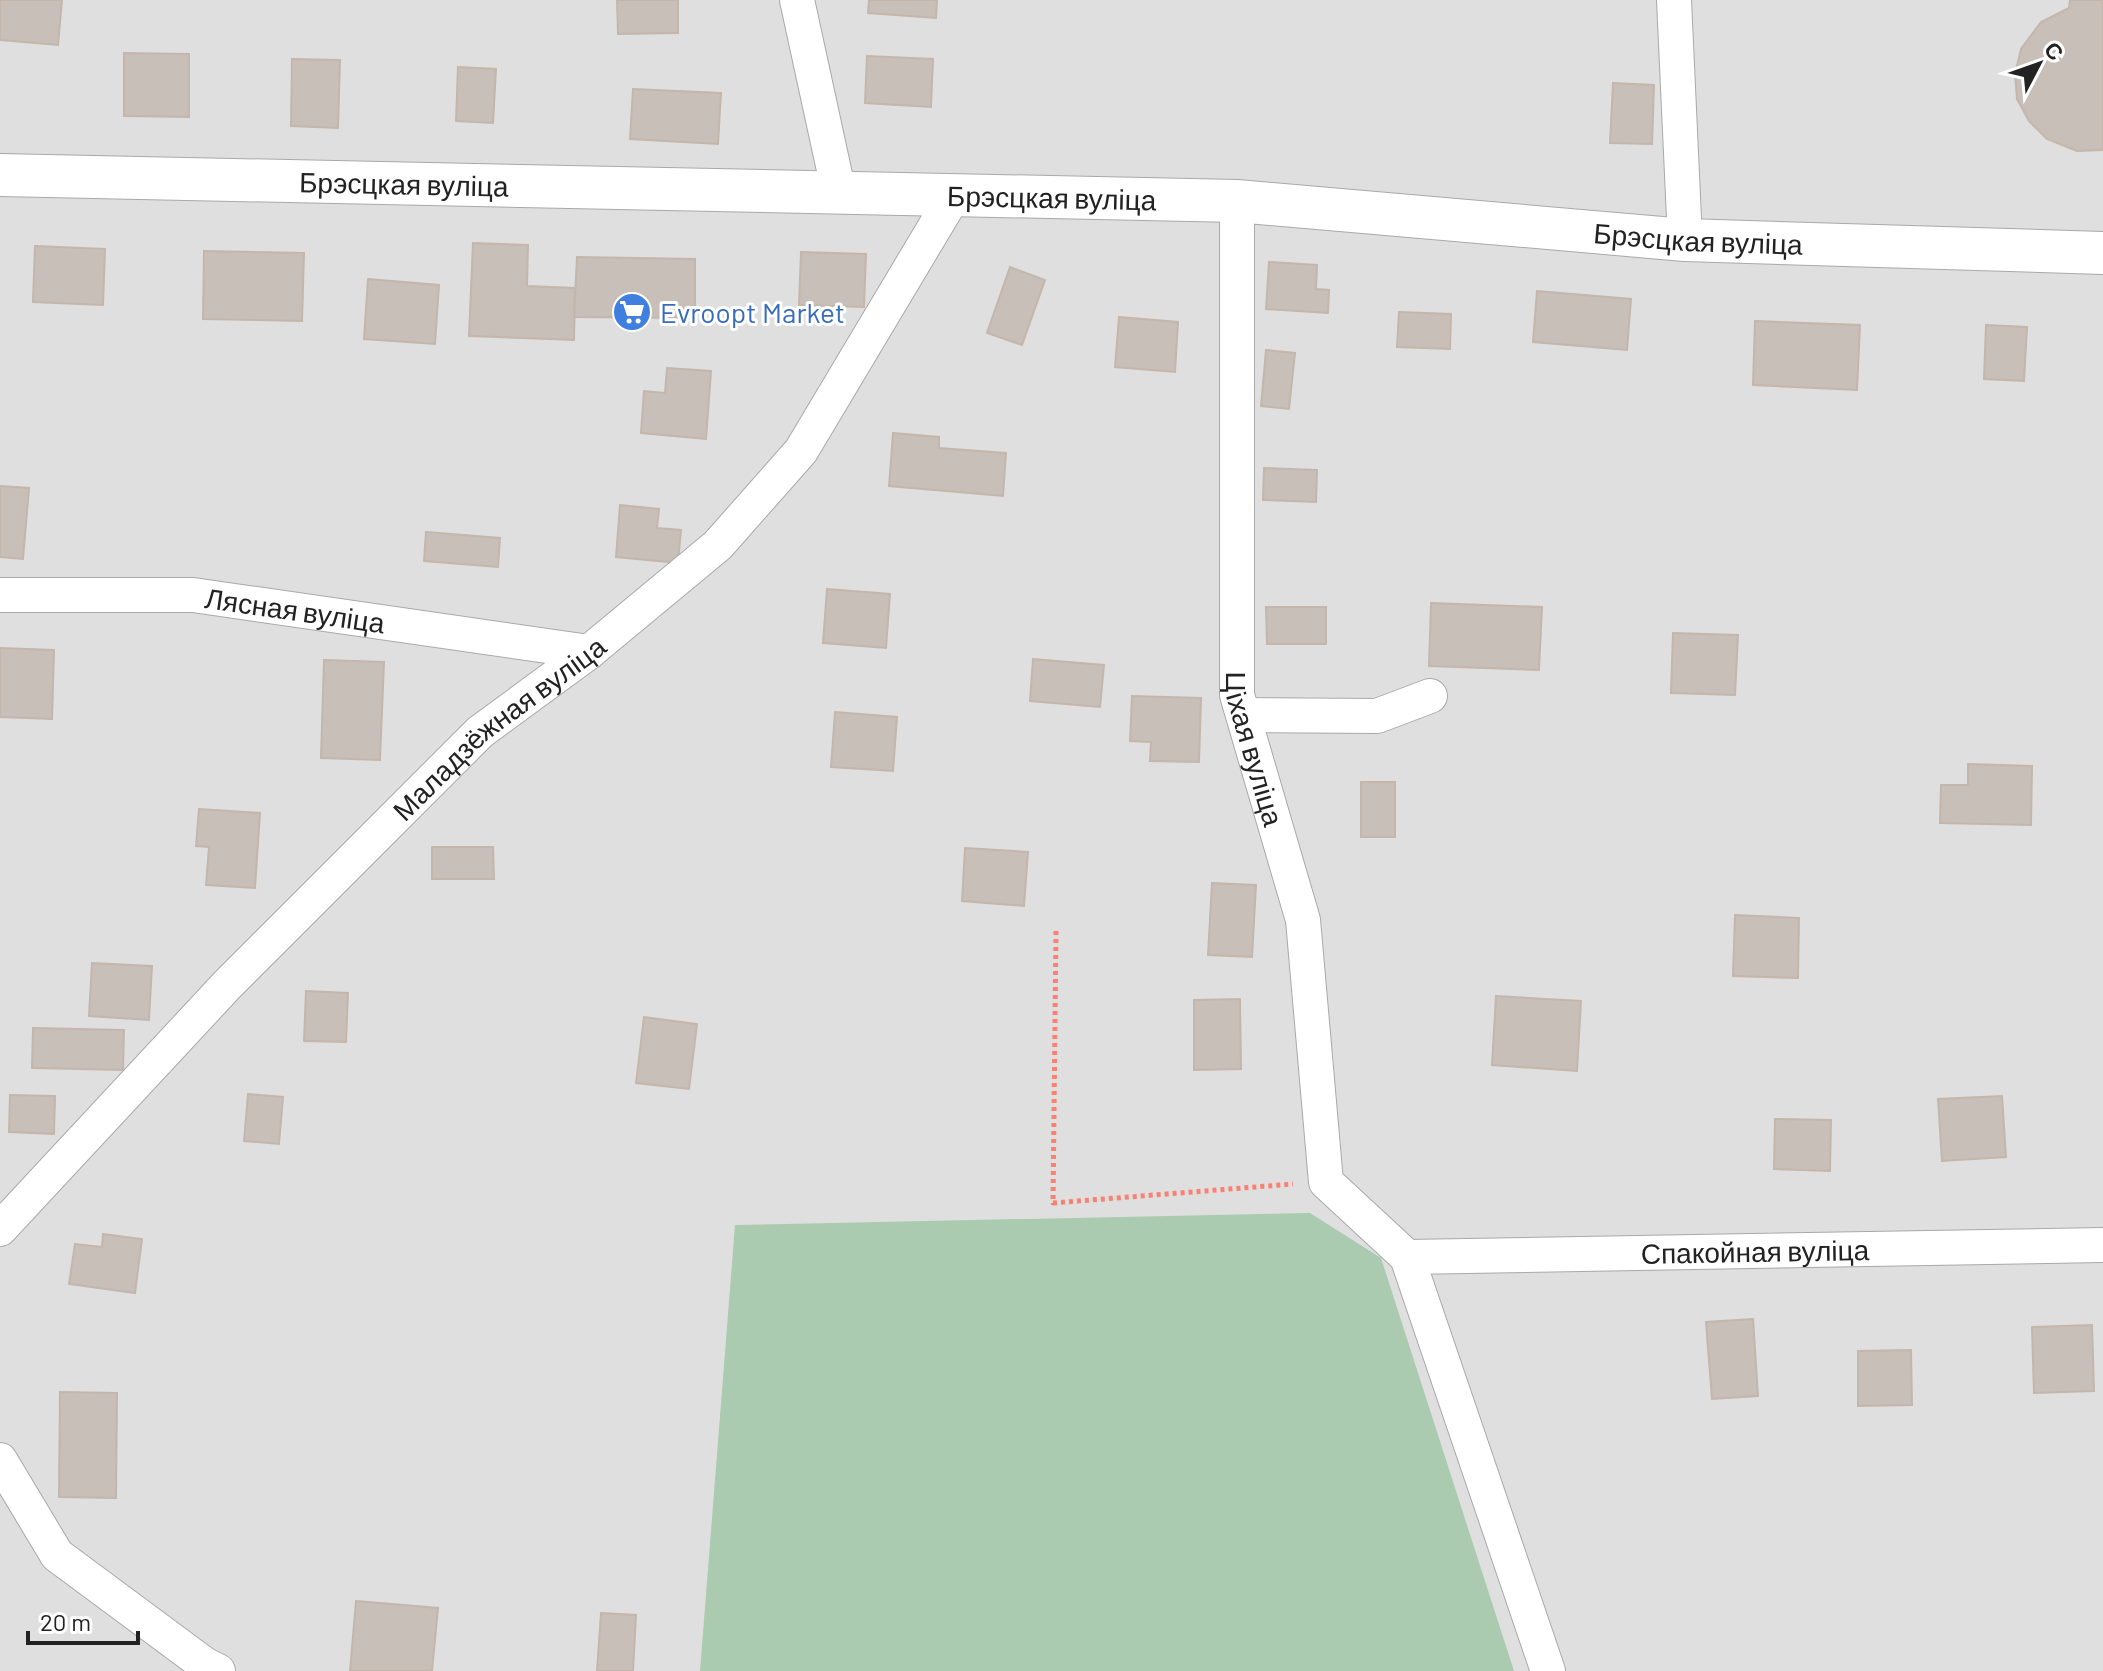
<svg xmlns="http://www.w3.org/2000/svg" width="2103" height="1671" viewBox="0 0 2103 1671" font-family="Barlow,sans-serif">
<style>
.residential{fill:#e0dfdf}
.cemetery{fill:#aacbaf}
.building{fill:#c7bfb8;stroke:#c4b6ab;stroke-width:2}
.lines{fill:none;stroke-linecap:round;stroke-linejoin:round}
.minor-casing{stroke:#a9a9a9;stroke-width:36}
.tertiary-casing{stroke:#a9a9a9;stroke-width:44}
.path{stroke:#fa8072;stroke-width:5;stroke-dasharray:4 4;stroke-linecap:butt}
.minor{stroke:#fff;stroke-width:34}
.tertiary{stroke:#fff;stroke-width:42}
.labels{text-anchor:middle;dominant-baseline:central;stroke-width:6;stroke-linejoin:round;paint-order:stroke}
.street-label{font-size:28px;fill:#222;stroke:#fff}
.shop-label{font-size:28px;fill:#366cbe;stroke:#fff;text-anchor:start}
</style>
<rect width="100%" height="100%" fill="#f2efe9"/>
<!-- residential -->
<rect class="residential" x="0" y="0" width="2103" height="1671"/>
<!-- cemetery -->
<polygon class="cemetery" points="1310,1213 1381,1258 1514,1671 700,1671 735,1225"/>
<!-- building -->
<g class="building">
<polygon points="0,0 62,0 58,45 0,40"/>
<polygon points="617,0 678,0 678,33 618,34"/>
<polygon points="869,0 937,0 936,18 868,13"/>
<polygon points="2070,0 2103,0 2103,150 2077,151 2047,139 2029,121 2017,99 2015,74 2021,49 2041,22 2069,8"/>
<polygon points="124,53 189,54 189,117 124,116"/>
<polygon points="867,56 933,59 931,107 865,103"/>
<polygon points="292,59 340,60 338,128 291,126"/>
<polygon points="458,67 496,69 493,123 456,121"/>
<polygon points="1613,83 1654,85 1652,144 1610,143"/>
<polygon points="633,89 721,93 718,144 630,139"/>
<polygon points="473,243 528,245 527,286 575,288 574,340 469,336"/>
<polygon points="35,246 105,249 103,305 33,302"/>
<polygon points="204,251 304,253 302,321 203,319"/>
<polygon points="801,252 866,254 864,307 799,305"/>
<polygon points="577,257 695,259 695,318 574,317"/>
<polygon points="1269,262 1317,265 1316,289 1329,290 1328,313 1266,309"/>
<polygon points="1010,267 1045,280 1022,345 987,333"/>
<polygon points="368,279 439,285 435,344 364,339"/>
<polygon points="1537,291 1631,299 1627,350 1533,342"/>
<polygon points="1399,312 1451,314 1450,349 1397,347"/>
<polygon points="1119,317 1178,322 1175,372 1115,367"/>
<polygon points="1755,321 1860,325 1857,390 1753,385"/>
<polygon points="1986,325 2027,327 2024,381 1984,379"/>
<polygon points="1266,350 1295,353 1289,409 1261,406"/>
<polygon points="667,368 711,371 706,439 641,433 644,391 665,393"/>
<polygon points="893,433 939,437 939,448 1006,453 1003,496 889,486"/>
<polygon points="1264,468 1317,470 1316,502 1263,500"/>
<polygon points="0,486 29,488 23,559 0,557"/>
<polygon points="620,505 659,509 657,528 681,530 678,563 616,557"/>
<polygon points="426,532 500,538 498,567 424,561"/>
<polygon points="827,589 890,594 886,648 823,643"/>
<polygon points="1431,603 1542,607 1539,670 1429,666"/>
<polygon points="1266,607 1326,607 1326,644 1267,644"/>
<polygon points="1673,633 1738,635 1735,695 1671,693"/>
<polygon points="0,648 54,650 52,719 0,717"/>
<polygon points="1033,659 1104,665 1100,707 1030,701"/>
<polygon points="324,660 384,662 380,760 321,758"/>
<polygon points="1132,696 1201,698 1199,762 1150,761 1151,742 1130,741"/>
<polygon points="835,712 897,717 893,771 831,767"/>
<polygon points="1968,764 2032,766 2031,825 1940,823 1941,785 1968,785"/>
<rect x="1361" y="782" width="34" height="55"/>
<polygon points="199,809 260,813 255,888 206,885 209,847 196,846"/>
<polygon points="432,847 493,847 494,879 432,879"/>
<polygon points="965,848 1028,852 1024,906 962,901"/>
<polygon points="1212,883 1256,885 1252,957 1208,955"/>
<polygon points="1735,915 1799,918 1798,978 1733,976"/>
<polygon points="92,963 152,966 149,1020 89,1016"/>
<polygon points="306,991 348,993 346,1042 304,1041"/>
<polygon points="1496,996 1581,1001 1577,1071 1492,1065"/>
<polygon points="1240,999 1241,1069 1194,1070 1194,1000"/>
<polygon points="644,1017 697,1024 689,1089 636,1083"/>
<polygon points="33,1028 124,1030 123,1070 32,1068"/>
<polygon points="248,1094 283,1097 279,1144 244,1141"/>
<polygon points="10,1095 55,1096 54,1134 9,1132"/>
<polygon points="2002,1096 2006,1157 1942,1161 1938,1099"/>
<polygon points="1775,1119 1831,1120 1830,1171 1774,1169"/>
<polygon points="103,1234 142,1239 135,1293 69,1284 75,1244 102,1247"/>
<polygon points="1753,1319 1758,1396 1712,1399 1706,1322"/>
<polygon points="2092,1325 2094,1391 2034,1393 2032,1327"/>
<polygon points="1911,1350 1912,1405 1858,1406 1858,1351"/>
<polygon points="60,1392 117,1393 116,1498 59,1497"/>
<polygon points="356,1601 438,1608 432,1671 350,1671"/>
<polygon points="601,1613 636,1615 633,1671 597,1671"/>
</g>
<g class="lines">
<!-- minor casing -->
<g class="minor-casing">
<g id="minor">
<polyline points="797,0 839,193"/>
<polyline points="1674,0 1685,240"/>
<path id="s1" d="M1237,201v494l66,225 23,262 81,75 141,414"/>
<path id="s2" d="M0,595h193l396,57"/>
<polyline points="1243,715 1377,716 1430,696"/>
<path id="s3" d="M0,1229l227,-244 253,-253 109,-80 129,-107 83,-94 153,-256"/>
<path id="s4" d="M1407,1257l696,-12"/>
<polyline points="0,1460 57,1555 204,1664 218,1671"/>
</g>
</g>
<!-- tertiary casing -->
<g class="tertiary-casing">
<g id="tertiary">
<path id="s5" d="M0,175l1237,26 448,39 418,13"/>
</g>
</g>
<!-- path -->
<polyline class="path" points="1056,931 1053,1203 1293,1184"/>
<!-- minor -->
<use href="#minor" class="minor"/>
<!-- tertiary -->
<use href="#tertiary" class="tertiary"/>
</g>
<!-- icons -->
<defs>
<g id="supermarket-disc" transform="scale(2)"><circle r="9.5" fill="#3f7fe0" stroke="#fff"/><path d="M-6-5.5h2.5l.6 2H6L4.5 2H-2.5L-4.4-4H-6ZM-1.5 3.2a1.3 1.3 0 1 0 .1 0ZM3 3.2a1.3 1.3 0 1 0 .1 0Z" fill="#fff"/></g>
</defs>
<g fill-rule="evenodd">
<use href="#supermarket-disc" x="632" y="312"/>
</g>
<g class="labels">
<!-- street labels -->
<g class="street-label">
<text stroke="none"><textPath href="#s5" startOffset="404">Брэсцкая вуліца</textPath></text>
<text stroke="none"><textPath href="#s5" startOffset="1052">Брэсцкая вуліца</textPath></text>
<text stroke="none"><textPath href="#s5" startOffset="1700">Брэсцкая вуліца</textPath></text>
<text stroke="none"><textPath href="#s2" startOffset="296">Лясная вуліца</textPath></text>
<text stroke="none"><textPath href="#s3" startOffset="708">Маладзёжная вуліца</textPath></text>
<text stroke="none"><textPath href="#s1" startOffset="550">Ціхая вуліца</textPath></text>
<text stroke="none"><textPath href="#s4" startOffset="348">Спакойная вуліца</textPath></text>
</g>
<!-- shop labels -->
<g class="shop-label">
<text x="660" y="312">Evroopt Market</text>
</g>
</g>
<!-- north arrow -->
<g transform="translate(2039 64) rotate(49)" stroke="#ffffff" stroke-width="6" paint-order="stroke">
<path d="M0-6L14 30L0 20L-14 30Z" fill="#222222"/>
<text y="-12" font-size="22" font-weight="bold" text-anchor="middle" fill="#222222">С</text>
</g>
<!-- scale -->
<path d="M28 1631v12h110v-12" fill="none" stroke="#222222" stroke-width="4"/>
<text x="40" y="1631" font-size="24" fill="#222222" stroke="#ffffff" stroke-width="6" paint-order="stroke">20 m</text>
</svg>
